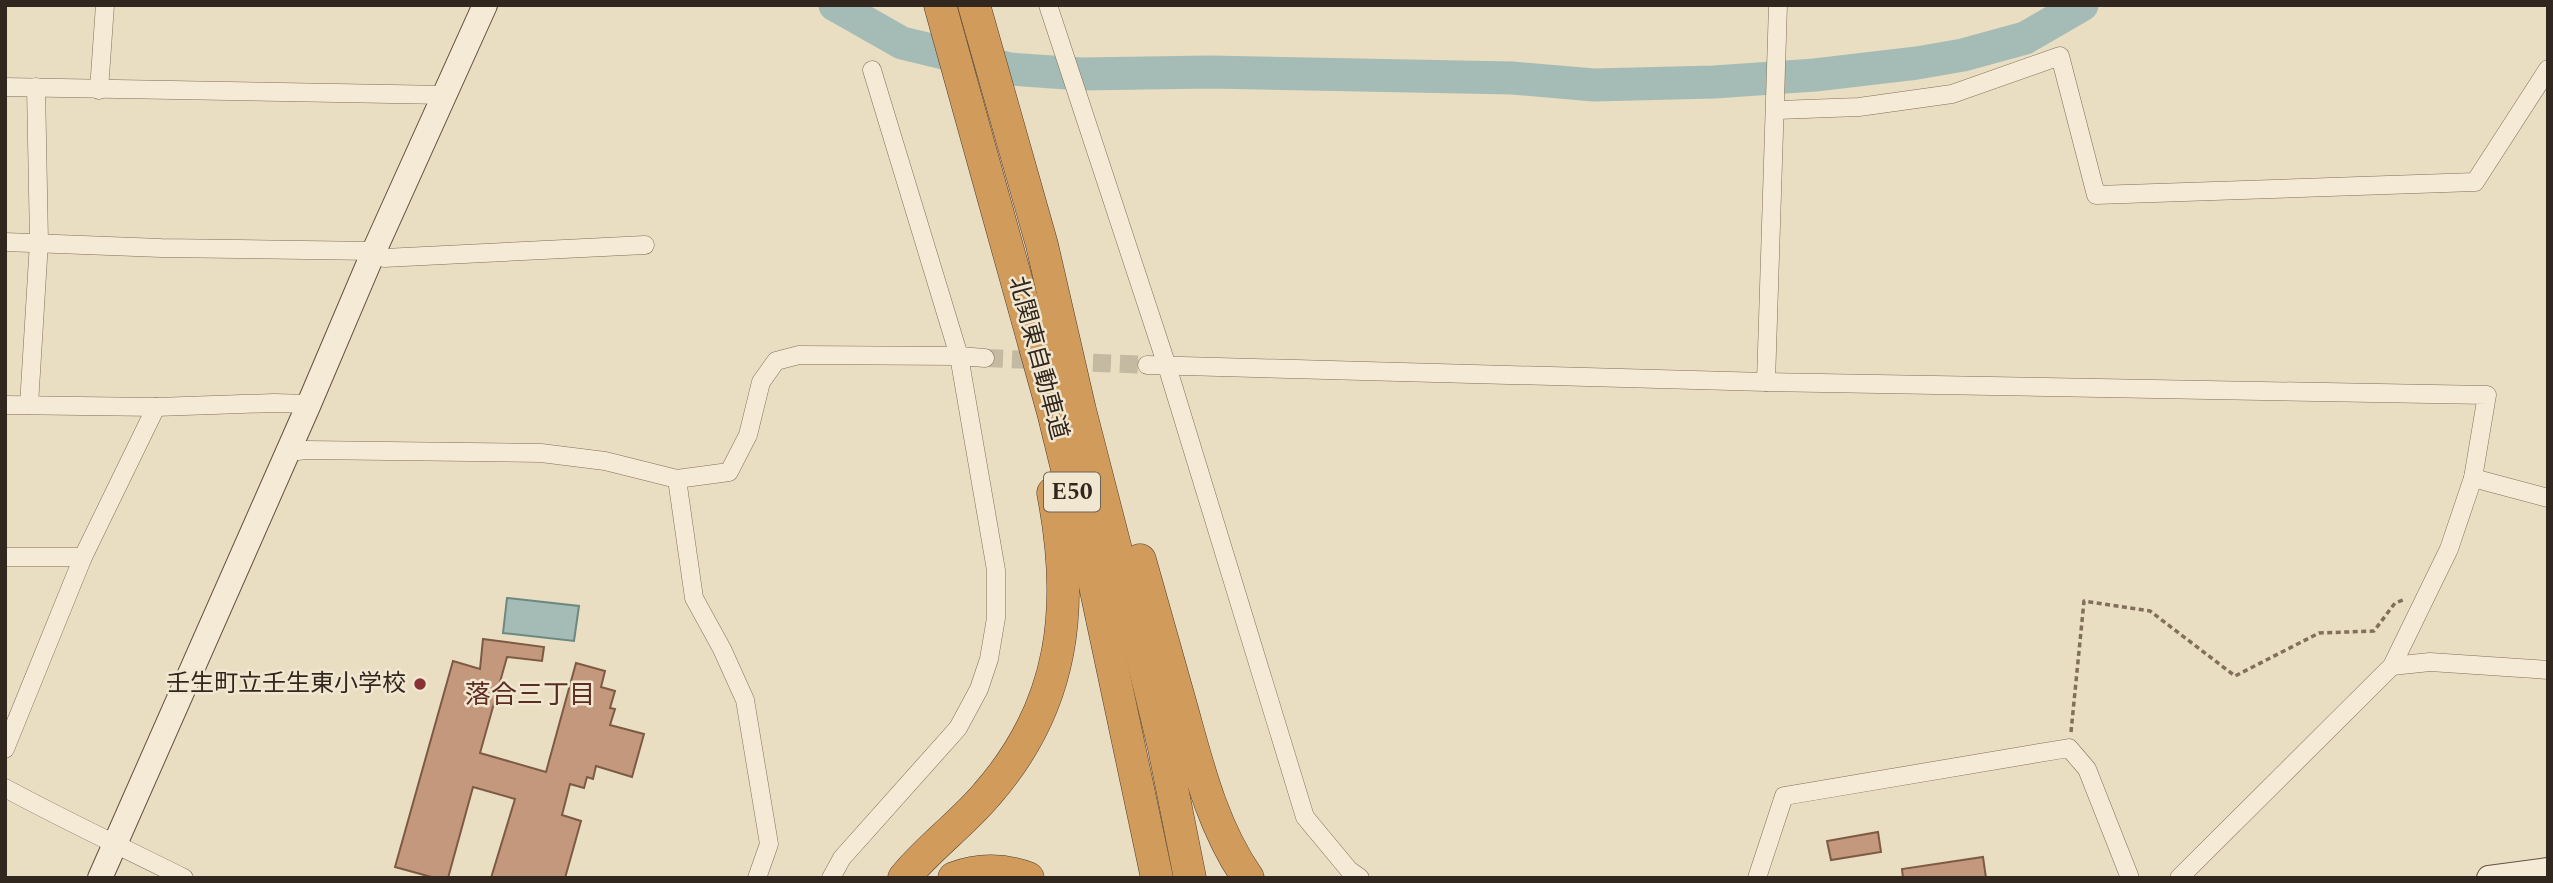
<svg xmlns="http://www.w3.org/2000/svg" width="2553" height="883" viewBox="0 0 2553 883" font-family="Spectral,'Noto Sans JP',serif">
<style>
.water{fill:#a4bcb5;stroke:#6c8981;stroke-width:2}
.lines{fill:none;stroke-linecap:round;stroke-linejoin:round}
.river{stroke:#a4bcb5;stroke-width:33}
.building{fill:#c3987c;stroke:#7d5a44;stroke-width:2}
.street-tunnel{stroke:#c4b9a1;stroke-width:18;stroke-dasharray:18 9;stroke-linecap:butt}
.street-casing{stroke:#816f5b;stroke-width:19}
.secondary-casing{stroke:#63503f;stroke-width:26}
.highway-casing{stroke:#4f3d2f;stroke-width:33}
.path{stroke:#816f5b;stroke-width:3.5;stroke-dasharray:5 3.5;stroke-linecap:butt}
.street{stroke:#f5ead5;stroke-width:18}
.secondary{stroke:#f5ead5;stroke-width:24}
.highway{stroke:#d09b5b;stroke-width:32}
.poi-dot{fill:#893234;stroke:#f1e7d1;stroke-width:2.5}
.labels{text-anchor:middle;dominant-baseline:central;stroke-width:5;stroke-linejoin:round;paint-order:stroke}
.shield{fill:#f1e7d1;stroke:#6b6154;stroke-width:2}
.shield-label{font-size:23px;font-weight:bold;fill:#32271e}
.street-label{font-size:24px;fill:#32271e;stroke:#f1e7d1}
.poi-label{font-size:24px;fill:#32271e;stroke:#f1e7d1;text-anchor:end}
.neighbourhood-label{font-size:26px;fill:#5a2d22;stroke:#f1e7d1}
</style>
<rect width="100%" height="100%" fill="#e9ddc2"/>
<!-- water -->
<polygon class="water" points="507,598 579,606 574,641 503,633"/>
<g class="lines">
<!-- river -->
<polyline class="river" points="835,5 902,43 1010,69 1081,74 1210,72 1512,78 1594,85 1714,82 1815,75 1917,63 1963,55 2025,38 2082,5"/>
</g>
<!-- building -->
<g class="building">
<polygon points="483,639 544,647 542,661 507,657 480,753 546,772 576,663 605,671 601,687 615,691 610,708 615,709 610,725 644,734 632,777 596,766 593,779 587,777 584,788 570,784 562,815 581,821 565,878 491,878 515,799 473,787 448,878 435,878 395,867 453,661 480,669"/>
<polygon points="1878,832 1881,852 1831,860 1827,841"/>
<polygon points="1983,857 1986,878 1903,878 1902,869"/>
</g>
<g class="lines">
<!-- street-tunnel -->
<polyline class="street-tunnel" points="985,358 1147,365"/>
<!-- street casing -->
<g class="street-casing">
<g id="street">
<polyline points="1048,5 1167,366 1305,817 1349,870 1360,878"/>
<polyline points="5,87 446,95"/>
<polyline points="99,90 105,5"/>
<polyline points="1776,110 1859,107 1952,94 2060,56 2096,195 2475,182 2548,69"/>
<polyline points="5,242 161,248 374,251 384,258 645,245"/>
<polyline points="1147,365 1766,382 2487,395 2473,478 2449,549 2392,666 2179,878"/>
<polyline points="1766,382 1778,5"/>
<polyline points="5,405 156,407 274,403 309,404"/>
<polyline points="29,405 39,242 36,87"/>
<polyline points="288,452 307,450 541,453 605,461 677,479 729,472 748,435 761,382 776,361 799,355 959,356 985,358"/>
<polyline points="2473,478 2548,498"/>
<polyline points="677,479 694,598 722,649 745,700 769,844 757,878"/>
<polyline points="5,557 83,557"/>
<polyline points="2392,666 2430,662 2548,670"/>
<polyline points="5,749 83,557 156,407"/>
<path d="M5,788c59,32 119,60 179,90"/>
<polyline points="831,878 842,858 958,728 979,689 989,659 996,618 996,570 959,356 872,70"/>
<polyline points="1757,878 1784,796 2069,748 2087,769 2130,878"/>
</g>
</g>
<!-- secondary casing -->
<g class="secondary-casing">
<g id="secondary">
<polyline points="100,878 309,404 374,251 485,5"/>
<polyline points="2489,878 2548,870"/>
</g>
</g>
<!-- highway casing -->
<g class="highway-casing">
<g id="highway">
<polyline points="940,5 1053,412 1091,567 1157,878"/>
<polyline points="974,5 1042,245 1080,410 1123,577 1164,748 1190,878"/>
<path d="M1140,560c14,50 28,100 42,149 16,58 31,119 66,169"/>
<path d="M904,878c25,-31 58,-54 83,-84 78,-89 88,-188 66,-301"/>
<path d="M954,878c24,-9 50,-9 74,0"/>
</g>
</g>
<!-- path -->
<polyline class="path" points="2071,732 2084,601 2150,611 2235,676 2319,633 2374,631 2395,603 2406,599"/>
<!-- street -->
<use href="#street" class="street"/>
<!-- secondary -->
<use href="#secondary" class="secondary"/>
<!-- highway -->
<use href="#highway" class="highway"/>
</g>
<!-- markers -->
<circle class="poi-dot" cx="420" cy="684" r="7"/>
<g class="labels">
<!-- shield labels -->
<rect class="shield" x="1044" y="472.5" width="56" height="39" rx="5"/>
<g class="shield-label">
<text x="1072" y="492">E50</text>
</g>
<!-- street labels -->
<g class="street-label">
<text transform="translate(1038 358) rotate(75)">北関東自動車道</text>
</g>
<!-- poi labels -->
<g class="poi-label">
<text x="406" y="684">壬生町立壬生東小学校</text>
</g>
<!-- neighbourhood labels -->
<g class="neighbourhood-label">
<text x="530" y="695">落合三丁目</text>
</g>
</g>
<!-- border -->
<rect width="2553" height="883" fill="none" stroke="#32271e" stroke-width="14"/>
</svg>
